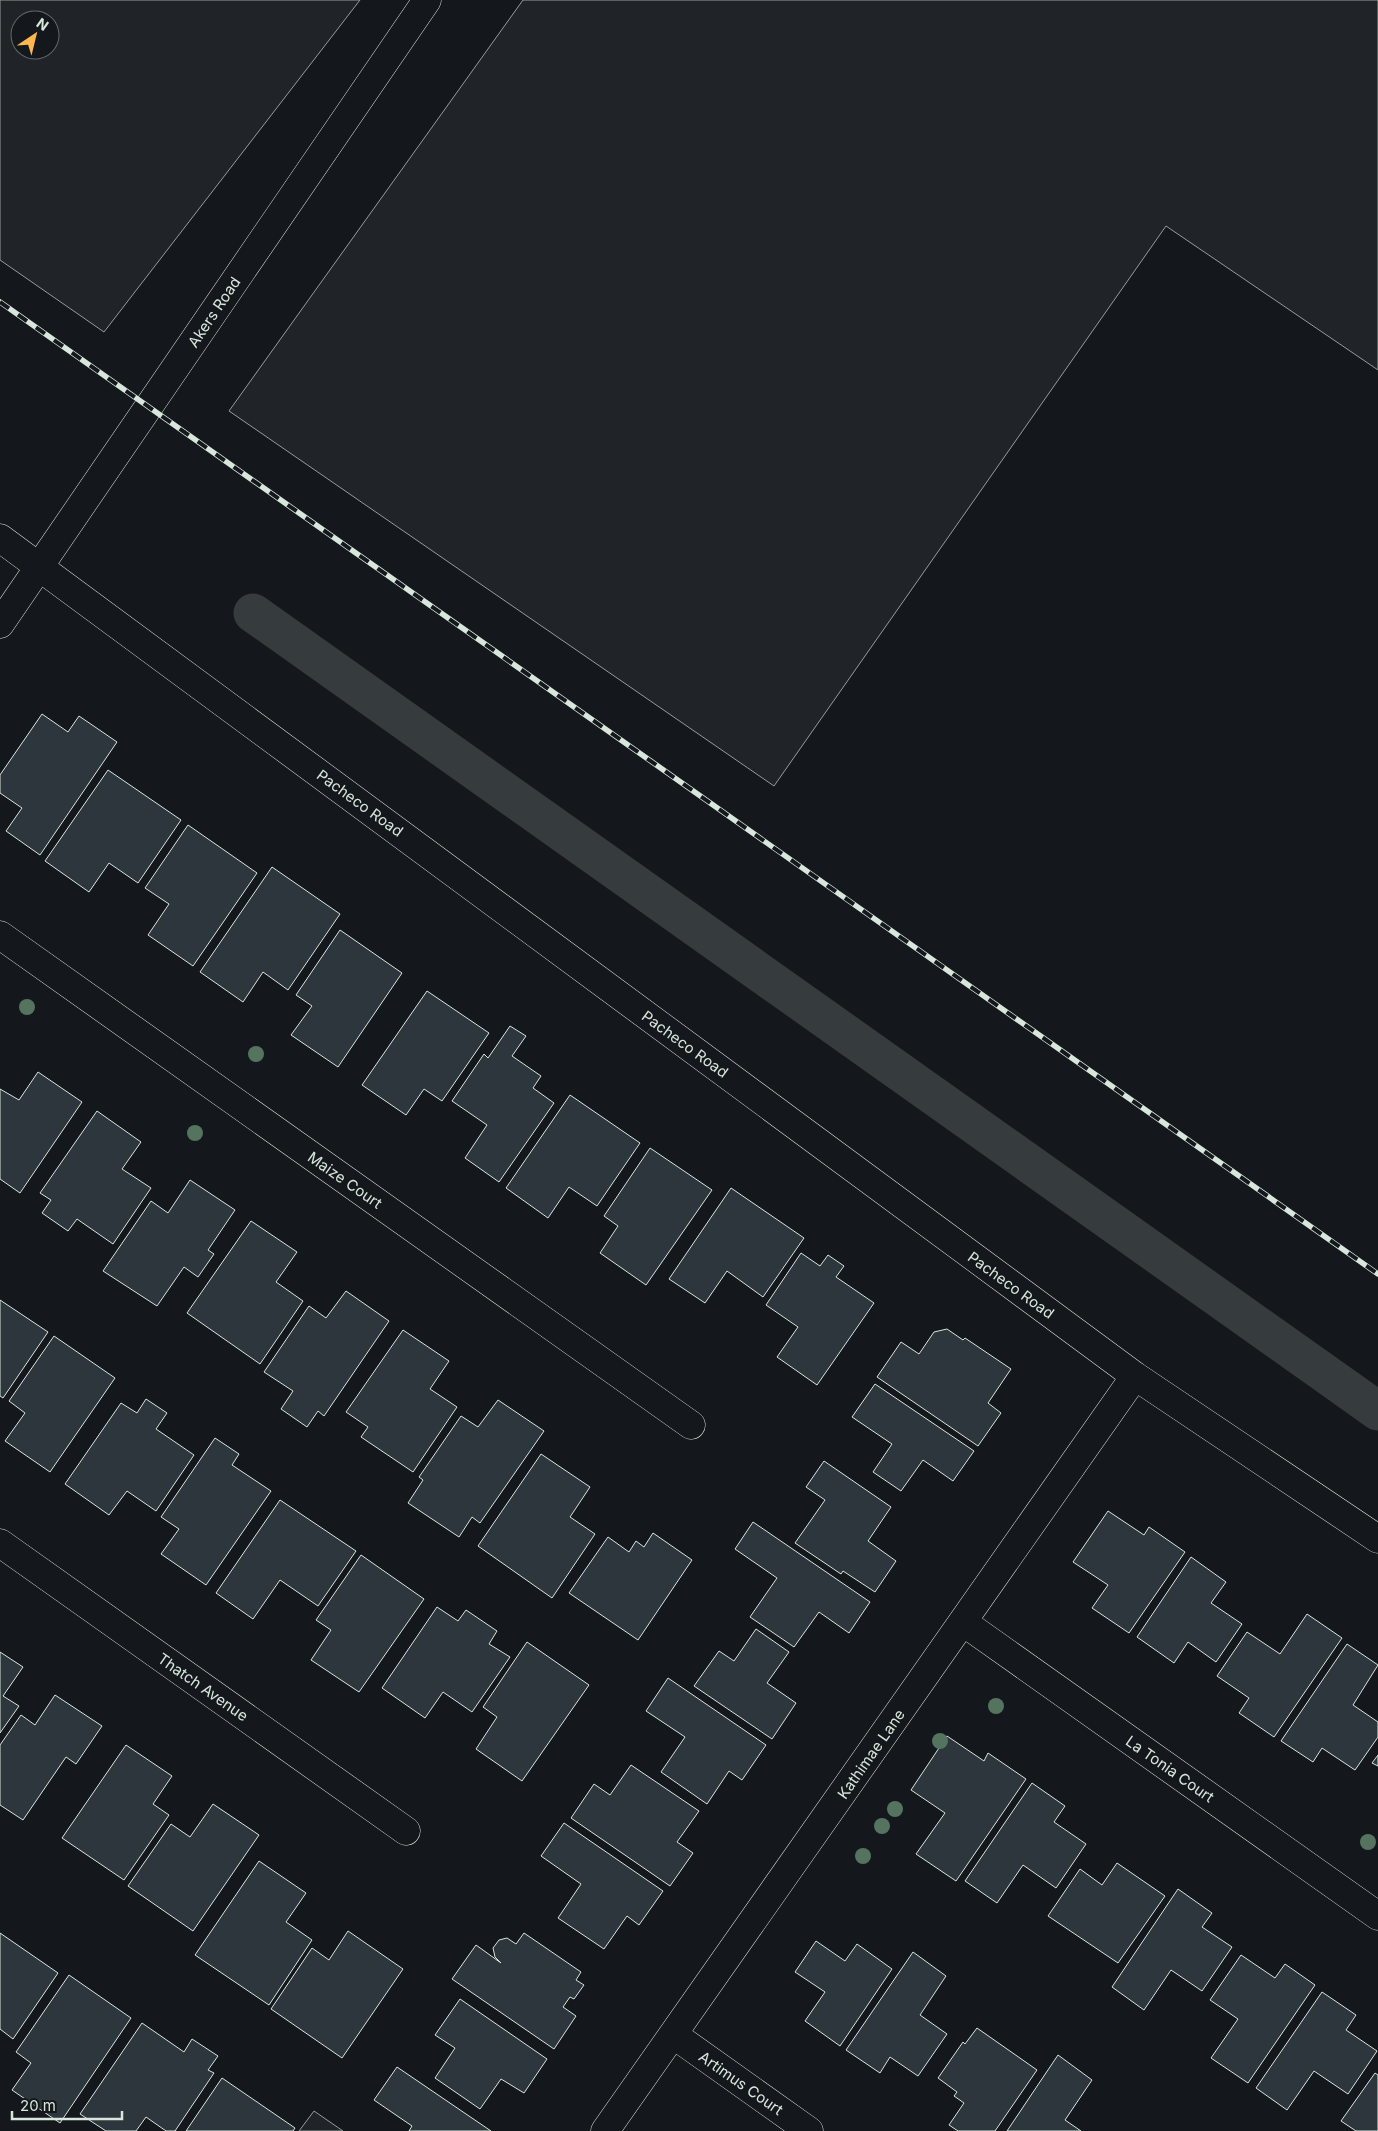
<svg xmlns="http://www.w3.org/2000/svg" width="1378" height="2131" viewBox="0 0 1378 2131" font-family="Inter,sans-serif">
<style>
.green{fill:#202428;stroke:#939e99;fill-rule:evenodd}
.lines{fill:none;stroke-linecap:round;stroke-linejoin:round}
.canal{stroke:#363b3e;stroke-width:39}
.building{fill:#2c363c;stroke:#d8e6dc}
.street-casing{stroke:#d8e6dc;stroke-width:29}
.secondary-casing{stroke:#d8e6dc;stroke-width:29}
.street{stroke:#14181c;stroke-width:28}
.secondary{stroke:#14181c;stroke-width:28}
.rail-casing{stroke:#d8e6dc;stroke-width:5.5}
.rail{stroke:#14181c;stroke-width:4;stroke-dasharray:11;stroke-linecap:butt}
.tree{fill:#55745f}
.labels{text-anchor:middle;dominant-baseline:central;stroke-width:4;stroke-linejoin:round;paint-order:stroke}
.street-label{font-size:15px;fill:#d8e6dc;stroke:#14181c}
</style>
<rect width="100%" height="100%" fill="#14181c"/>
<!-- green -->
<g class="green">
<path d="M0,0h360l-256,332 -104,-72zM20,20h30v30h-30z"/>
<polygon points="523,0 1378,0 1378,370 1166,226 774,786 229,411"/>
<polygon points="314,2111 343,2131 299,2131"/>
</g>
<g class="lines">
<!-- canal -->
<polyline class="canal" points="253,613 1378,1411"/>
</g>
<!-- building -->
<g class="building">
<polygon points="42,714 68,732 79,716 117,742 40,855 6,831 22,808 0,793 0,775"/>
<polygon points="108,770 181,820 138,883 109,863 89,892 45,861"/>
<polygon points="188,825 257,873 193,966 148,935 169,904 145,888"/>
<polygon points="272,867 340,914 288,990 263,972 243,1002 200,972"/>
<polygon points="340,930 402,973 338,1067 291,1035 312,1006 296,995"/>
<polygon points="427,991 489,1033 442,1101 424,1089 406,1115 362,1085"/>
<polygon points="510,1026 526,1036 512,1056 541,1076 533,1088 554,1103 499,1182 465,1158 487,1125 452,1101 484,1054 488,1058"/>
<polygon points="38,1072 82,1102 20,1193 0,1179 0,1089 19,1100"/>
<polygon points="570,1095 640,1143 597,1206 569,1187 548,1218 506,1188"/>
<polygon points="97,1111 141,1142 122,1169 151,1188 113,1244 77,1219 68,1231 42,1213 51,1200 40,1193"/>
<polygon points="650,1148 712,1190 646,1285 600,1253 618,1226 604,1216"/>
<polygon points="190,1180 235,1210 208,1250 214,1254 198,1277 184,1267 157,1306 103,1271 151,1201 168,1213"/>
<polygon points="731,1188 804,1238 763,1297 727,1271 705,1303 669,1279"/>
<polygon points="251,1221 297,1252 276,1282 303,1301 260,1364 187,1313"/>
<polygon points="801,1253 820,1266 828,1255 844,1266 836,1277 874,1303 817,1385 777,1357 798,1327 766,1305"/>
<polygon points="346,1291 389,1321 324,1416 318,1411 307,1427 281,1409 293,1391 264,1372 309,1306 326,1318"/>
<polygon points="0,1300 48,1332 3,1398 0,1396"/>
<polygon points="947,1329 963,1340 965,1338 1011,1369 988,1403 1001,1413 978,1446 877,1377 901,1342 919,1354 934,1332"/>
<polygon points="403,1330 449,1361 430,1389 457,1407 413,1472 361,1437 368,1427 346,1412"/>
<polygon points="54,1336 115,1378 50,1472 5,1441 25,1413 9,1401"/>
<polygon points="875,1384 974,1451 953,1481 923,1460 901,1491 873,1472 892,1444 852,1417"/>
<polygon points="146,1399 167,1413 156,1429 194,1455 156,1511 127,1491 109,1515 65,1484 121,1403 137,1413"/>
<polygon points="498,1400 544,1431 480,1523 472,1517 459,1537 408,1503 423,1480 419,1477 461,1416 478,1427"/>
<polygon points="215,1438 239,1454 232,1465 271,1491 206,1585 161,1554 179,1529 161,1517"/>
<polygon points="541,1454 590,1487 570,1517 595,1534 552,1598 478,1546"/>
<polygon points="824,1461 891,1507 868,1541 896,1561 875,1592 843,1571 841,1574 795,1543 825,1500 806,1487"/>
<polygon points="280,1500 356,1551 318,1606 280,1580 253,1619 216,1593"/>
<polygon points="1108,1511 1144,1535 1149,1527 1185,1552 1129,1633 1092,1608 1108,1585 1073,1562"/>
<polygon points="753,1522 870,1602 849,1633 819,1612 794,1647 750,1617 777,1578 735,1549"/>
<polygon points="653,1533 692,1560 638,1640 569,1593 608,1537 629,1552 636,1541 644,1547"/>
<polygon points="361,1555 424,1599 359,1692 311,1660 331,1630 316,1620"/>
<polygon points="1191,1557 1226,1582 1211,1603 1242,1624 1216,1662 1188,1642 1174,1663 1137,1637"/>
<polygon points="437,1607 458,1621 466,1610 497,1631 489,1644 510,1657 472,1712 443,1692 425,1718 382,1688"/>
<polygon points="1307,1614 1342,1638 1274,1737 1239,1713 1249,1698 1217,1676 1247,1632 1280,1654"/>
<polygon points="756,1629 789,1652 767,1683 796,1703 772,1739 694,1686 719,1651 734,1661"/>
<polygon points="527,1642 589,1685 522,1781 476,1749 497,1717 483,1707"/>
<polygon points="1347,1644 1378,1665 1353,1705 1378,1722 1378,1737 1355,1770 1322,1748 1313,1762 1281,1741"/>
<polygon points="0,1652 23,1667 3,1696 19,1706 0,1733"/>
<polygon points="668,1678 766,1745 742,1780 729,1771 707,1804 661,1772 685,1737 646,1711"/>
<polygon points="55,1695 102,1726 76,1764 66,1757 23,1820 0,1805 0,1745 21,1715 35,1725"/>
<polygon points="947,1736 984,1761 988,1753 1026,1779 956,1881 916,1854 945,1813 911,1790"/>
<polygon points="126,1745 172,1776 153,1804 169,1815 124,1880 62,1838"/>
<polygon points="1378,1755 1378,1766 1372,1763"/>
<polygon points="631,1765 699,1811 677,1842 693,1853 670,1886 571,1818 594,1784 610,1795"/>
<polygon points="1032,1783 1065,1806 1054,1822 1086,1844 1056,1888 1023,1865 997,1903 965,1881"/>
<polygon points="213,1804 259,1835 193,1931 128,1886 171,1824 190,1837"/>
<polygon points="564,1823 663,1891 639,1925 627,1916 604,1949 558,1918 581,1884 541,1856"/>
<polygon points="259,1861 306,1893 286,1922 312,1940 269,2005 195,1955"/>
<polygon points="1117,1863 1165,1896 1118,1963 1048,1916 1080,1869 1102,1885"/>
<polygon points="1178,1889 1212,1913 1202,1927 1232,1947 1202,1991 1171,1970 1144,2010 1112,1987"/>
<polygon points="348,1931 403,1969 342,2058 271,2009 312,1948 329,1960"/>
<polygon points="0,1933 58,1973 13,2039 0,2029"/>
<polygon points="524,1933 581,1972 576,1980 584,1985 574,1999 570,1997 563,2007 576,2016 554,2049 452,1979 476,1945 501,1963 495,1957 493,1948 499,1940 507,1938 516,1944"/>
<polygon points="816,1941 845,1961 857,1944 892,1969 840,2046 805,2021 825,1992 795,1972"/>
<polygon points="913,1952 946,1976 920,2015 947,2034 918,2076 890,2057 880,2073 846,2050"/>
<polygon points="1241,1955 1275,1978 1285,1964 1315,1985 1248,2083 1211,2058 1238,2019 1210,2000"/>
<polygon points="69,1975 131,2018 60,2123 12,2090 31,2063 16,2052"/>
<polygon points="1322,1992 1356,2015 1346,2030 1377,2051 1348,2094 1314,2071 1287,2110 1256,2088"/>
<polygon points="460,1999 547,2059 524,2093 501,2079 480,2109 435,2078 455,2048 435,2035"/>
<polygon points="142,2023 184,2052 192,2039 218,2056 208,2070 214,2073 175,2131 166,2131 146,2117 136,2131 106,2131 80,2114"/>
<polygon points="977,2028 1037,2070 995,2131 958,2131 949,2125 964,2103 954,2096 957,2092 938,2078 963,2042 965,2044"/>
<polygon points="1058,2055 1092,2080 1065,2120 1081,2131 1007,2131"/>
<polygon points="397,2067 491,2131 409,2131 412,2126 374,2100"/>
<polygon points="1375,2073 1378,2075 1378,2131 1356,2131 1341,2121"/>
<polygon points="222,2078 295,2128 293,2131 186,2131"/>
</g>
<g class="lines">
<!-- street casing -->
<g class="street-casing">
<g id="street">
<polyline points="0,935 691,1425"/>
<polyline points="0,1543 406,1831"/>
<polyline points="963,1622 1378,1916"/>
<polyline points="674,2035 809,2131"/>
<polyline points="605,2131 1135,1376"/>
</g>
</g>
<!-- secondary casing -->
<g class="secondary-casing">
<g id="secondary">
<polyline points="0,538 1135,1376 1378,1539"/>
<polyline points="0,624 427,0"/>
</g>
</g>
<!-- street -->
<use href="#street" class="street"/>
<!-- secondary -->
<use href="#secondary" class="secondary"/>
<!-- rail casing -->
<g class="rail-casing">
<polyline id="rail" points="0,302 1378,1274"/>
</g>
<!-- rail -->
<use href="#rail" class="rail"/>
</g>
<!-- trees -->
<g class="tree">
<circle cx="27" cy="1007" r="8"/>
<circle cx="256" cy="1054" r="8"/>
<circle cx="195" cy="1133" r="8"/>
<circle cx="996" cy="1706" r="8"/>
<circle cx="940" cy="1741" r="8"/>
<circle cx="895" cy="1809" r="8"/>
<circle cx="882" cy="1826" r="8"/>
<circle cx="1368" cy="1842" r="8"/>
<circle cx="863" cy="1856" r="8"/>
</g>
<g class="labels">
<!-- street labels -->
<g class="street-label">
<text transform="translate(214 312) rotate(-56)">Akers Road</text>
<text transform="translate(360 803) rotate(36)">Pacheco Road</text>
<text transform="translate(685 1044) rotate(36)">Pacheco Road</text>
<text transform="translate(345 1180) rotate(35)">Maize Court</text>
<text transform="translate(1011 1285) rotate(36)">Pacheco Road</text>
<text transform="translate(203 1687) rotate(35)">Thatch Avenue</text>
<text transform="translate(871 1754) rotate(-55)">Kathimae Lane</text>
<text transform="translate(1170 1769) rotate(35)">La Tonia Court</text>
<text transform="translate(741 2083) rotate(35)">Artimus Court</text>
</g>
</g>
<!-- north arrow -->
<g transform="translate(35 35) rotate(35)"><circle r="24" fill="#14181c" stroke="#626a69"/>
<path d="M0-4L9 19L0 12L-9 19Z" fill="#ffb74d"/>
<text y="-8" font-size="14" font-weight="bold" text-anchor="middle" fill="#d8e6dc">N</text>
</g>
<!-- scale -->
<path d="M12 2111v8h110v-8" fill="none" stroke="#d8e6dc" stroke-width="2.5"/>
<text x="20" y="2111" font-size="15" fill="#d8e6dc" stroke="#14181c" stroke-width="4" paint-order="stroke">20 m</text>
</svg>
